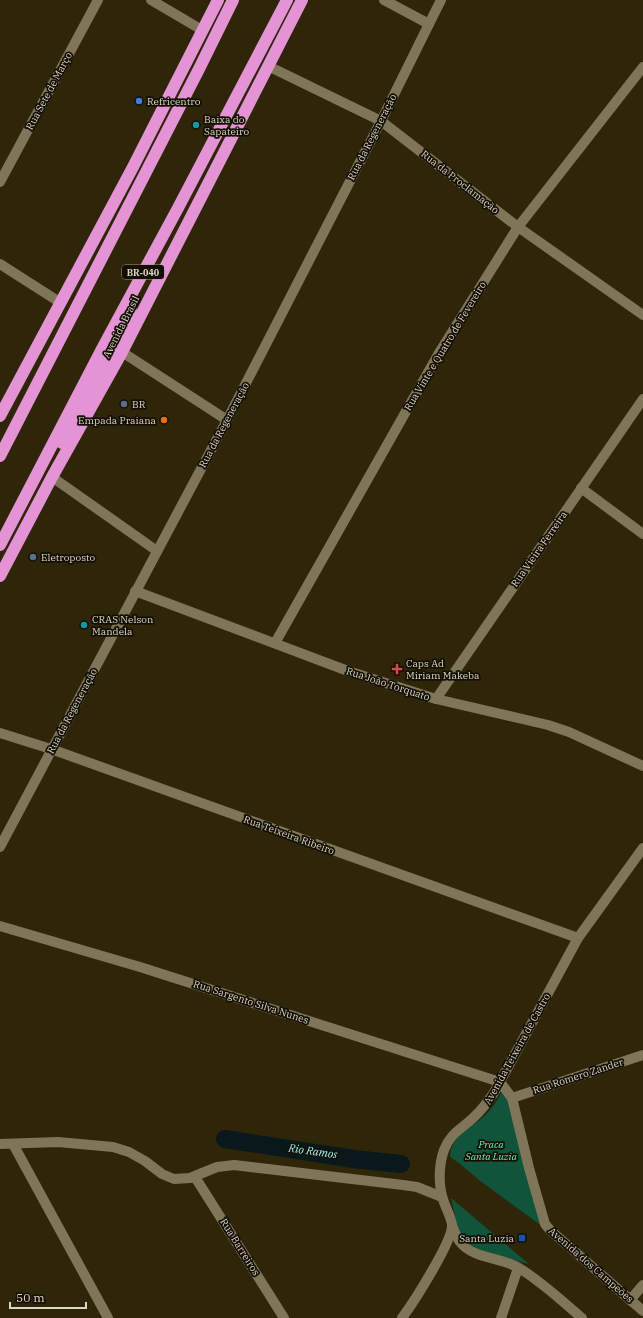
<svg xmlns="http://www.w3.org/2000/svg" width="643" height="1318" viewBox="0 0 643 1318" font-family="'IBM Plex Serif',serif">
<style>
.green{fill:#10553b}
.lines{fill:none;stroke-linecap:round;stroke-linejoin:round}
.river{stroke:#09191b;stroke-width:18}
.minor{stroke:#7f7558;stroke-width:10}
.highway{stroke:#e493d5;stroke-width:12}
.shop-dot{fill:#3f7fe0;stroke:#140f05;stroke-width:1.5}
.culture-dot{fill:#0f9aa8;stroke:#140f05;stroke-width:1.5}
.service-dot{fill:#5c6f8a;stroke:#140f05;stroke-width:1.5}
.food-dot{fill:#e8710a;stroke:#140f05;stroke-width:1.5}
.health-dot{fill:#e0444e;stroke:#140f05;stroke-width:1.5}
.transit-dot{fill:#1a4fb4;stroke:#140f05;stroke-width:1.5}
.labels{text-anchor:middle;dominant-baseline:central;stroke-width:3.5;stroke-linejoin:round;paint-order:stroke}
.shield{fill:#140f05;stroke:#a19b8d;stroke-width:1}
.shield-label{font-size:9px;font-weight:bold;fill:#ddd7c7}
.street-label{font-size:10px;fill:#ddd7c7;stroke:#140f05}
.poi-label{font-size:10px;fill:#ddd7c7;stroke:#140f05;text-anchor:start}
.park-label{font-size:10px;font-style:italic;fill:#74f2b9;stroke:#140f05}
.water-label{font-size:11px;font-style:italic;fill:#9ef4fa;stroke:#140f05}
</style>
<rect width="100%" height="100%" fill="#2f260a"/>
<!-- green -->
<g class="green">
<path d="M504,1088l42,133 -7,3 -60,-44 -20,-17 -9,-6c0,-23 28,-31 41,-48 5,-6 9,-14 13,-21z"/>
<polygon points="451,1198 529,1264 479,1251 468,1245 459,1234"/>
</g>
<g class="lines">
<!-- river -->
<polyline class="river" points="225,1139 354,1159 401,1164"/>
<!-- minor -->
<g class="minor">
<polyline points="151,0 202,30"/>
<polyline points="384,0 429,24"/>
<polyline points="268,66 381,121 518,227 643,315"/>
<polyline points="0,182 98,0"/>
<polyline points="0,264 61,303"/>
<polyline points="122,352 227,420"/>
<polyline points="52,477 157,551"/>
<polyline points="581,488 643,534"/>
<polyline points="135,591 348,671 436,699 548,725 569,732 643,766"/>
<polyline points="275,643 439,353 518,227 643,67"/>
<polyline points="436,699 643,399"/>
<polyline points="0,733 51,749 578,938"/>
<polyline points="0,847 227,420 381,121 429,24 441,0"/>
<polyline points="0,926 140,967 500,1082"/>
<polyline points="500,1082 512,1098 529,1168 545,1224 550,1230 643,1311"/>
<polyline points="512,1098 643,1055"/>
<polyline points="0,1144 58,1142 113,1147 129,1152 145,1161 162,1174 174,1179 190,1178 217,1167 234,1165 403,1185 417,1187 442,1197"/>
<polyline points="13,1144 108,1318"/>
<polyline points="195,1177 284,1318"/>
<path d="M452,1225c2,5 4,12 8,17 13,17 41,15 59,26 23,14 43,33 63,50"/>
<polyline points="630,1300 643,1285"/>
<path d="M402,1318c11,-15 51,-77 50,-93 -1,-9 -7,-18 -9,-26 -5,-15 -4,-35 1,-49 7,-18 18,-21 30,-33 9,-8 15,-17 21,-26l83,-153 65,-90"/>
<polyline points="501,1318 518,1268"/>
</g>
<!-- highway -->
<g class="highway">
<polyline points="0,416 133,167 218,0"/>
<polyline points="62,443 85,403 131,311"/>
<polyline points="0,456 199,69 233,0"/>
<polyline points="0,545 103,347 178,208 287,0"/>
<polyline points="0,576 52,477 122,352 302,0"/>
</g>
</g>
<!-- markers -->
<circle class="shop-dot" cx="139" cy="101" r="4"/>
<g class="culture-dot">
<circle cx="196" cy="125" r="4"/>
<circle cx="84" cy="625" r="4"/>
</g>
<g class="service-dot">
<circle cx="124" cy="404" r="4"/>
<circle cx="33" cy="557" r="4"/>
</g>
<circle class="food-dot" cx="164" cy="420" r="4"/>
<path class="health-dot" d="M395 663h4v4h4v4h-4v4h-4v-4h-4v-4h4z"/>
<rect class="transit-dot" x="518" y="1234" width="8" height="8" rx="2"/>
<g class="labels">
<!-- shield labels -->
<rect class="shield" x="122" y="265" width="42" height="14" rx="3"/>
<g class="shield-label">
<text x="143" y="272">BR-040</text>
</g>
<!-- street labels -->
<g class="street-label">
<text transform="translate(49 91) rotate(-62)">Rua Sete de Março</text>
<text transform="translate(372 137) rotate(-63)">Rua da Regeneração</text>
<text transform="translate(460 182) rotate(38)">Rua da Proclamação</text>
<text transform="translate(121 327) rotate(-63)">Avenida Brasil</text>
<text transform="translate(445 346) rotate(-59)">Rua Vinte e Quatro de Fevereiro</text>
<text transform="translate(224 425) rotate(-62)">Rua da Regeneração</text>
<text transform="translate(539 549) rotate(-55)">Rua Vieira Ferreira</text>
<text transform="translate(388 684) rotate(18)">Rua João Torquato</text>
<text transform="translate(72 711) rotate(-62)">Rua da Regeneração</text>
<text transform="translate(289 835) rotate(20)">Rua Teixeira Ribeiro</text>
<text transform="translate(251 1002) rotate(18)">Rua Sargento Silva Nunes</text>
<text transform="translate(517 1049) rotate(-61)">Avenida Teixeira de Castro</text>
<text transform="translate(578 1076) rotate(-18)">Rua Romero Zander</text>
<text transform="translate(240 1247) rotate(58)">Rua Barreiros</text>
<text transform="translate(591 1265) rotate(41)">Avenida dos Campeões</text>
</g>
<!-- poi labels -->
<g class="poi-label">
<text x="147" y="101">Refricentro</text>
<text x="204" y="119">Baixa do<tspan x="204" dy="12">Sapateiro</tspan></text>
<text x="132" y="404">BR</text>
<text x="156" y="420" text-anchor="end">Empada Praiana</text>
<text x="41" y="557">Eletroposto</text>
<text x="92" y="619">CRAS Nelson<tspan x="92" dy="12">Mandela</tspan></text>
<text x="406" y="663">Caps Ad<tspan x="406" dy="12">Miriam Makeba</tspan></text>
<text x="514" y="1238" text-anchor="end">Santa Luzia</text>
</g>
<!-- park labels -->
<g class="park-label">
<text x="491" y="1144">Praca<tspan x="491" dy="12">Santa Luzia</tspan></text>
</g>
<!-- water labels -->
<g class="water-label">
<text transform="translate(313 1151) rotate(8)">Rio Ramos</text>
</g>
</g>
<!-- scale -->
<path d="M10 1302v6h76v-6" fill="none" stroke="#ddd7c7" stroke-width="2"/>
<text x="16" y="1302" font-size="12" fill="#ddd7c7" stroke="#140f05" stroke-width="3" paint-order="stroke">50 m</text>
</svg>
